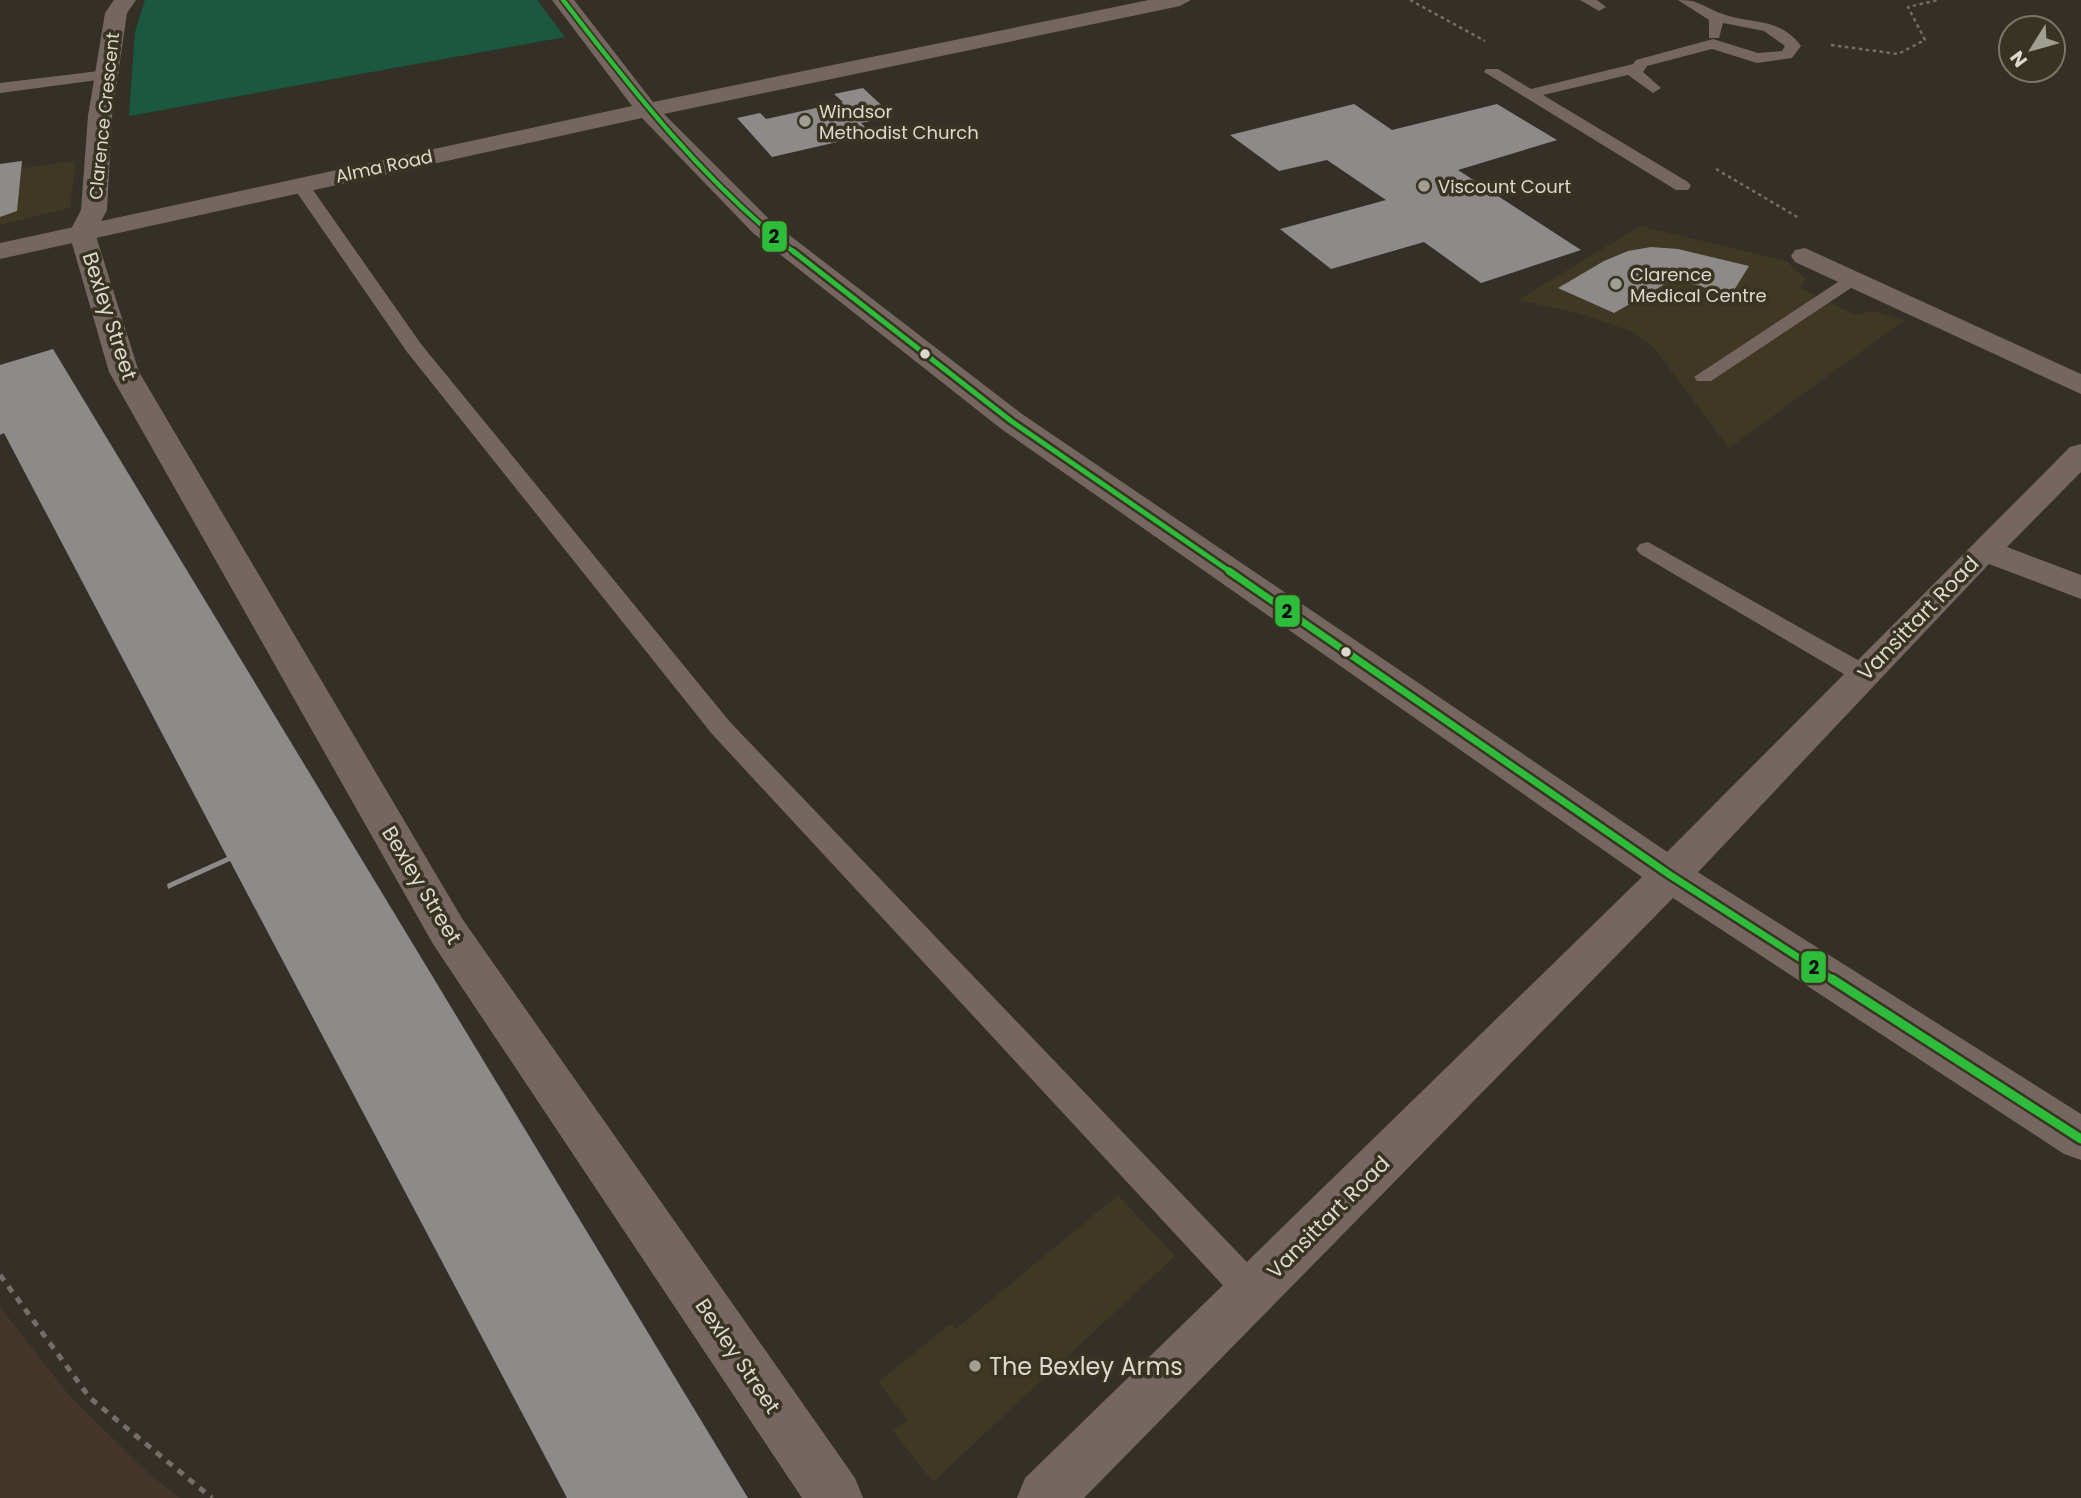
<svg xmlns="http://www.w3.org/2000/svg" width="2081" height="1498" viewBox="0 0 2081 1498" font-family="Poppins,sans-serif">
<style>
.built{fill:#3f3822}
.education{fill:#44372a}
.green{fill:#1a5940}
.building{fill:#8e8a89}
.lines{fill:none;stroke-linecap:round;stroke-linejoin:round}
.path-far1{stroke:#786c68;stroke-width:2.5;stroke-dasharray:3.5 3.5;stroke-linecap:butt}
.path{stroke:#786c68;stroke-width:5;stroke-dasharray:7 7;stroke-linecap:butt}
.service{fill:#756662;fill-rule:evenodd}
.minor{fill:#756662;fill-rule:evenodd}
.tertiary{fill:#756662;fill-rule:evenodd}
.bus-1-far3-casing{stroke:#393322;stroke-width:8}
.bus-1-far2-casing{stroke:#393322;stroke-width:10}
.bus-1-far1-casing{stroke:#393322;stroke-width:12}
.bus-1-casing{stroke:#393322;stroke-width:14}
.bus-1-far3{stroke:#2dbd3b;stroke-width:4.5}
.bus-1-far2{stroke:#2dbd3b;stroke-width:5}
.bus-1-far1{stroke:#2dbd3b;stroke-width:7}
.bus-1{stroke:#2dbd3b;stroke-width:9}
.poi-dot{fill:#a19e94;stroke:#393322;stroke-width:2.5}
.bus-dot{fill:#dcd9ce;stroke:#393322;stroke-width:2.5}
.labels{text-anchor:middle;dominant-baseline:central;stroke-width:7;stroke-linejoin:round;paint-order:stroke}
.far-poi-label{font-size:18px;fill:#dcd9ce;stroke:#393322;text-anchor:start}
.far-street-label{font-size:18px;fill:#dcd9ce;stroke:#393322}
.street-label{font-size:21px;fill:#dcd9ce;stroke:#393322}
.near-poi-label{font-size:24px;fill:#dcd9ce;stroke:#393322;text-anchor:start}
.line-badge{stroke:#393322;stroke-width:2.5}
.pale-badge-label{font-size:19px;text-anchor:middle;font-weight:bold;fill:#111}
</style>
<rect width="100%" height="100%" fill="#343027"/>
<!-- built -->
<g class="built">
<polygon points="22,161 23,168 76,161 70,208 0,225 0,164"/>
<polygon points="1640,226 1786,261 1806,279 1800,288 1856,315 1872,311 1905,320 1729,448 1655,349 1633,332 1577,313 1518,300"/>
<polygon points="1118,1195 1175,1256 933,1482 893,1431 908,1420 878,1382 950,1324 956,1329"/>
</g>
<!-- education -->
<polygon class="education" points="0,1307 68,1394 150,1475 180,1498 0,1498"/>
<!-- green -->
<polygon class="green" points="145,0 537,0 565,37 129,116 135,32"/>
<!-- building -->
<g class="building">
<polygon points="863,88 893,116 861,123 872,134 772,157 737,118 760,113 766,119 843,102 834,94"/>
<polygon points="1354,104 1392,130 1497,104 1557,140 1458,170 1581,250 1481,283 1424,242 1331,269 1280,229 1386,200 1327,160 1279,171 1230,135"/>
<polygon points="22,161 17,211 0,217 0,164"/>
<polygon points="1651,247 1678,249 1749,266 1731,295 1674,279 1614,313 1558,288 1604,261 1628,251"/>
<polygon points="53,349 748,1498 567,1498 230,861 168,889 167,884 227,857 4,433 0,435 0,365"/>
</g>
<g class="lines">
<!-- path-far1 -->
<g class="path-far1">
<polyline points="1410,0 1485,41"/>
<polyline points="1831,45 1898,54 1925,40 1908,7 1938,0"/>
<polyline points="1716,169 1799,218"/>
</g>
<!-- path -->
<polyline class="path" points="0,1275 90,1398 212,1498"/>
<!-- service -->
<g class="service">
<polygon points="1580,0 1597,0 1606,7 1599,11"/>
<path d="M1678,0c21,0 24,6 42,13 30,12 59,3 81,33l-9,12 -35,5 -45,-14 -65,17 -4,6 18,16 -8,5 -25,-18 -85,20 145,87 3,4 -3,4h-12l-192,-118 2,-3h12l33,20 102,-25 3,-4 77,-21 45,14 24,-2 3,-5 -21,-15 -41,-8 -4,15h-10v-18z"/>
<polygon points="107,70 113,72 113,78 0,93 0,83"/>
<polygon points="300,179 306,180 421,344 730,722 1265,1281 1270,1293 1265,1305 1253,1309 1241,1305 712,734 407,352 291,184"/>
<polygon points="1853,272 1862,278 1860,282 1711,381 1697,381 1694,377"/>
<polygon points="1648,542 1872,668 1876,674 1872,680 1863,682 1854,680 1640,554 1636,549 1640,544"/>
</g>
<!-- minor -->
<g class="minor">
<polygon points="114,0 136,0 127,13 112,116 107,210 95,233 139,372 463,920 855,1478 863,1498 802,1498 433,944 109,372 69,233 81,210 88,116 105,13"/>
<polygon points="1805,248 2081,374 2081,394 1795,262 1791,256 1795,250"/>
<polygon points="2081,444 2081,472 2007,547 2081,575 2081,599 1989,564 1685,886 1670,891 1655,886 1649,875 1655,864 2070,447"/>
</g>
<!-- tertiary -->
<polygon class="tertiary" points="552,0 574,0 653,102 1149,0 1191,0 1180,6 664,114 771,221 1022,414 1685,864 2081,1114 2081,1160 2064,1154 1673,898 1084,1498 1017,1498 1025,1478 1642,877 1000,428 753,233 642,118 0,259 0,243 632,106"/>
<!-- bus-1-far3 casing -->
<g class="bus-1-far3-casing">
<path id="bus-1-far3" d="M563,0c70,91 141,182 232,253"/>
</g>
<!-- bus-1-far2 casing -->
<g class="bus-1-far2-casing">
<polyline id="bus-1-far2" points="793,251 1011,421 1232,573"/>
</g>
<!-- bus-1-far1 casing -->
<g class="bus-1-far1-casing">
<polyline id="bus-1-far1" points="1229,571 1670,875 1835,981"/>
</g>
<!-- bus-1 casing -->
<g class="bus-1-casing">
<polyline id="bus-1" points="1832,979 2081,1139"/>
</g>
<!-- bus-1-far3 -->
<use href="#bus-1-far3" class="bus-1-far3"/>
<!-- bus-1-far2 -->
<use href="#bus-1-far2" class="bus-1-far2"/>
<!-- bus-1-far1 -->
<use href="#bus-1-far1" class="bus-1-far1"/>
<!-- bus-1 -->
<use href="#bus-1" class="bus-1"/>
</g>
<!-- markers -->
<g class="poi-dot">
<circle cx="805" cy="121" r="7"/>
<circle cx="1424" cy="186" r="7"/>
<circle cx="1616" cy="284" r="7"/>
<circle cx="975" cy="1366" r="7"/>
</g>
<g class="bus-dot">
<circle cx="925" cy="354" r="6"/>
<circle cx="1346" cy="652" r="6"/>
</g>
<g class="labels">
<!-- far-poi labels -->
<g class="far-poi-label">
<text x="819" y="111">Windsor<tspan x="819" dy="21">Methodist Church</tspan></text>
<text x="1438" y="186">Viscount Court</text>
<text x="1630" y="274">Clarence<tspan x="1630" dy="21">Medical Centre</tspan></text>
</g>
<!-- far-street labels -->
<g class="far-street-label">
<text transform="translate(104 116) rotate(-84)">Clarence Crescent</text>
<text transform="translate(384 166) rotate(-12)">Alma Road</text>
</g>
<!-- street labels -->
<g class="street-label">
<text transform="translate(110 316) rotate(72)">Bexley Street</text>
<text transform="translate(1918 618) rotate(-46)">Vansittart Road</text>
<text transform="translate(422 885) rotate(59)">Bexley Street</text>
<text transform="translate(1328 1217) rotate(-45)">Vansittart Road</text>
<text transform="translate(738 1356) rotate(56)">Bexley Street</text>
</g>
<!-- near-poi labels -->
<g class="near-poi-label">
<text x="989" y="1366">The Bexley Arms</text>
</g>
</g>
<g class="line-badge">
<rect x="761" y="220" width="27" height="33" rx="7" fill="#2dbd3b"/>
<rect x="1274" y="594" width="27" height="34" rx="7" fill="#2dbd3b"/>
<rect x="1800" y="950" width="27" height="34" rx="7" fill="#2dbd3b"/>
</g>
<g class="pale-badge-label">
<text x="774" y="243">2</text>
<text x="1287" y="618">2</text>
<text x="1814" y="974">2</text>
</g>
<!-- north arrow -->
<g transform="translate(2032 49) rotate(233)"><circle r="33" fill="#393322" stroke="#7a7567" stroke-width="2"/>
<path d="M0-5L12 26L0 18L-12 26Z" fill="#a19e94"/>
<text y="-10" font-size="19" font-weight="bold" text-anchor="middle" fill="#dcd9ce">N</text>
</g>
</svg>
